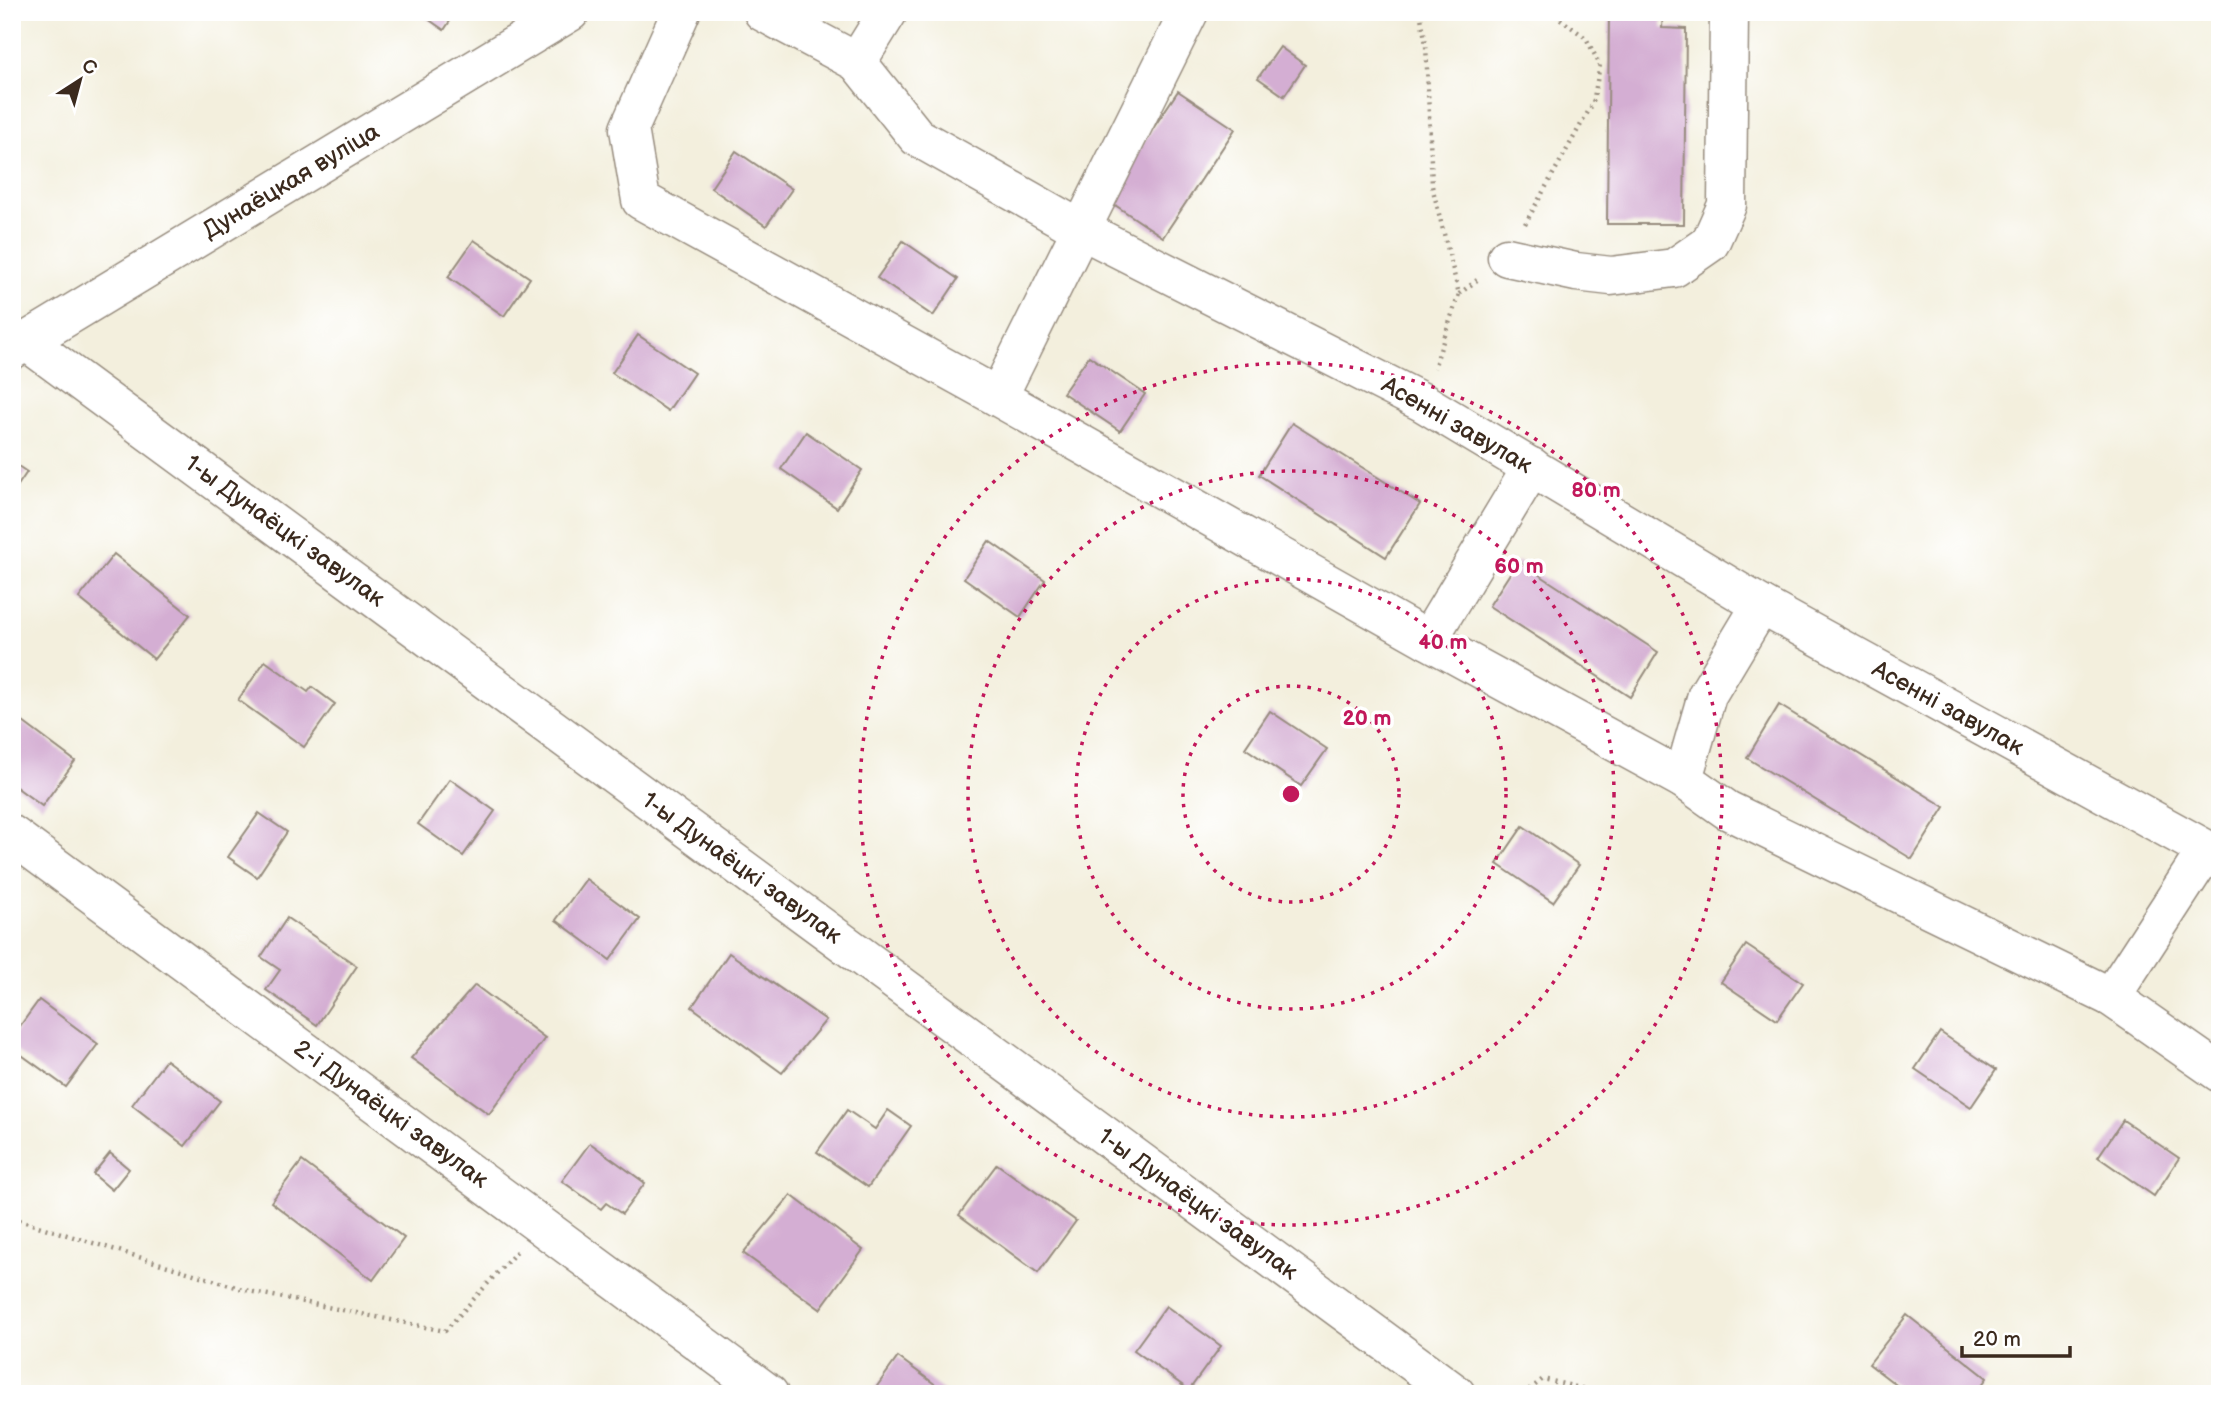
<svg xmlns="http://www.w3.org/2000/svg" width="2232" height="1406" viewBox="0 0 2232 1406" font-family="'Balsamiq Sans',sans-serif">
<style>
.building{fill:#d4aed3}
.lines{fill:none;stroke-linecap:round;stroke-linejoin:round}
.minor-casing{stroke:#978c7e;stroke-width:41}
.path{stroke:#978c7e;stroke-width:4.5;stroke-dasharray:2 5;stroke-linecap:butt}
.minor{stroke:#fff;stroke-width:38}
.ring{fill:none;stroke:#c2185b;stroke-width:3.5;stroke-dasharray:3.5 7}
.labels{text-anchor:middle;dominant-baseline:central;stroke-width:7;stroke-linejoin:round;paint-order:stroke}
.street-label{font-size:24px;fill:#3b2a1e;stroke:#fff}
.centre{fill:#c2185b;stroke:#fff;stroke-width:3.5}
.ring-label{font-size:21px;text-anchor:middle;font-weight:bold;fill:#c2185b;stroke:#fff;stroke-width:7;stroke-linejoin:round;paint-order:stroke}
</style>
<rect width="100%" height="100%" fill="#fff"/>
<filter id="ink" filterUnits="userSpaceOnUse"><feTurbulence type="fractalNoise" baseFrequency=".0143" numOctaves="2"/><feDisplacementMap in="SourceGraphic" scale="14" xChannelSelector="R" yChannelSelector="G"/><feConvolveMatrix kernelMatrix="1 2 1 2 8 2 1 2 1" color-interpolation-filters="sRGB"/></filter>
<filter id="wash" filterUnits="userSpaceOnUse"><feTurbulence type="fractalNoise" baseFrequency=".00686" numOctaves="4" result="noise"/><feDisplacementMap in="SourceGraphic" scale="28" xChannelSelector="R" yChannelSelector="G"/><feGaussianBlur stdDeviation="1.57" result="paint"/><feColorMatrix in="noise" values="0 0 0 0 0 0 0 0 0 0 0 0 0 0 0 0 0 1.4 0 .05"/><feComposite in="paint" operator="in"/></filter>
<g filter="url(#wash)">
<rect width="100%" height="100%" fill="#f3efdd"/>
<g id="blocks">
<!-- building -->
<g class="building">
<polygon points="418,12 456,12 444,30"/>
<polygon points="1609,12 1663,12 1662,28 1686,29 1684,224 1607,224"/>
<polygon points="1280,47 1305,65 1284,96 1258,78"/>
<polygon points="1178,91 1235,129 1163,237 1106,199"/>
<polygon points="736,151 792,189 766,226 711,188"/>
<polygon points="474,240 530,278 504,316 448,277"/>
<polygon points="903,241 958,279 933,316 877,278"/>
<polygon points="638,335 694,373 668,411 612,373"/>
<polygon points="1089,356 1145,394 1120,431 1063,393"/>
<polygon points="1292,423 1420,504 1386,557 1259,475"/>
<polygon points="806,432 862,470 837,508 781,469"/>
<polygon points="12,462 27,472 12,494"/>
<polygon points="989,541 1045,580 1020,617 964,578"/>
<polygon points="114,554 190,615 154,659 79,598"/>
<polygon points="1518,561 1658,652 1630,697 1489,606"/>
<polygon points="265,661 308,692 312,687 335,704 304,747 238,700"/>
<polygon points="1779,705 1945,807 1912,859 1747,758"/>
<polygon points="1270,711 1327,749 1301,786 1245,748"/>
<polygon points="23,722 75,761 42,806 12,784 12,737"/>
<polygon points="450,779 495,811 463,856 418,824"/>
<polygon points="259,813 287,832 257,877 228,857"/>
<polygon points="1523,826 1579,865 1553,902 1497,864"/>
<polygon points="586,879 640,919 610,960 556,920"/>
<polygon points="287,918 357,966 317,1025 266,990 280,970 261,957"/>
<polygon points="1746,945 1803,983 1777,1020 1721,982"/>
<polygon points="729,953 826,1020 782,1073 692,1007"/>
<polygon points="475,985 545,1038 489,1114 411,1058"/>
<polygon points="39,1000 98,1044 66,1087 12,1048 12,1037"/>
<polygon points="1940,1032 1996,1070 1971,1107 1915,1069"/>
<polygon points="166,1060 220,1101 185,1146 132,1105"/>
<polygon points="847,1110 875,1129 888,1110 911,1126 868,1187 817,1152"/>
<polygon points="2123,1120 2179,1158 2154,1196 2098,1157"/>
<polygon points="590,1143 645,1183 622,1214 606,1203 601,1209 562,1181"/>
<polygon points="110,1153 129,1169 112,1190 93,1174"/>
<polygon points="302,1161 404,1238 373,1280 271,1202"/>
<polygon points="997,1164 1076,1221 1038,1273 959,1215"/>
<polygon points="791,1195 863,1250 820,1309 743,1253"/>
<polygon points="1166,1306 1221,1346 1189,1390 1134,1350"/>
<polygon points="1907,1315 1987,1378 1975,1394 1908,1394 1869,1364"/>
<polygon points="898,1357 948,1394 881,1394 875,1389"/>
</g>
</g>
</g>
<g filter="url(#ink)">
<use href="#blocks" fill-opacity="0" stroke="#978c7e" stroke-width="2"/>
<g class="lines">
<!-- minor casing -->
<g class="minor-casing">
<g id="minor">
<polyline points="681,12 629,129 641,200 998,397 1428,640 1683,779 1727,810 2111,997 2220,1073"/>
<polyline points="763,12 857,62 917,137 1080,229 1422,402 1761,605 2220,857"/>
<polyline points="857,62 888,12"/>
<polyline points="1507,257 1576,272 1611,276 1674,268 1710,243 1727,205 1729,12"/>
<polyline points="27,342 1456,1394"/>
<polyline points="12,350 570,12"/>
<polyline points="998,397 1189,12"/>
<polyline points="1428,640 1532,467"/>
<polyline points="1683,779 1707,695 1761,605"/>
<polyline points="12,835 769,1394"/>
<polyline points="2111,997 2206,851"/>
</g>
</g>
<!-- path -->
<g class="path">
<polyline points="1420,12 1426,44 1432,186 1459,294 1434,368"/>
<polyline points="1525,224 1593,103 1600,65 1586,38 1551,12"/>
<polyline points="1459,294 1477,280"/>
<polyline points="12,1218 249,1291 445,1331 517,1251"/>
<polyline points="1524,1394 1543,1379 1606,1394"/>
</g>
<!-- minor -->
<use href="#minor" class="minor"/>
</g>
</g>
<!-- distance rings -->
<g class="ring">
<circle cx="1291" cy="794" r="108"/>
<circle cx="1291" cy="794" r="215"/>
<circle cx="1291" cy="794" r="323"/>
<circle cx="1291" cy="794" r="431"/>
</g>
<g class="labels">
<!-- street labels -->
<g class="street-label">
<text transform="translate(291 181) rotate(-31)">Дунаёцкая вуліца</text>
<text transform="translate(1457 425) rotate(30)">Асенні завулак</text>
<text transform="translate(285 531) rotate(36)">1-ы Дунаёцкі завулак</text>
<text transform="translate(1948 708) rotate(29)">Асенні завулак</text>
<text transform="translate(742 868) rotate(36)">1-ы Дунаёцкі завулак</text>
<text transform="translate(391 1114) rotate(36)">2-і Дунаёцкі завулак</text>
<text transform="translate(1198 1204) rotate(36)">1-ы Дунаёцкі завулак</text>
</g>
</g>
<circle cx="1291" cy="794" r="10" class="centre"/>
<g class="ring-label">
<text x="1596" y="497">80 m</text>
<text x="1519" y="573">60 m</text>
<text x="1443" y="649">40 m</text>
<text x="1367" y="725">20 m</text>
</g>
<!-- margin -->
<rect width="2232" height="1406" fill="none" stroke="#fff" stroke-width="42"/>
<!-- north arrow -->
<g transform="translate(80 80) rotate(36)" stroke="#ffffff" stroke-width="5" paint-order="stroke">
<path d="M0-5L12 26L0 18L-12 26Z" fill="#3b2a1e"/>
<text y="-10" font-size="19" font-weight="bold" text-anchor="middle" fill="#3b2a1e">С</text>
</g>
<!-- scale -->
<path d="M1962 1346v10h108v-10" fill="none" stroke="#3b2a1e" stroke-width="3.5"/>
<text x="1973" y="1346" font-size="21" fill="#3b2a1e" stroke="#ffffff" stroke-width="5" paint-order="stroke">20 m</text>
</svg>
